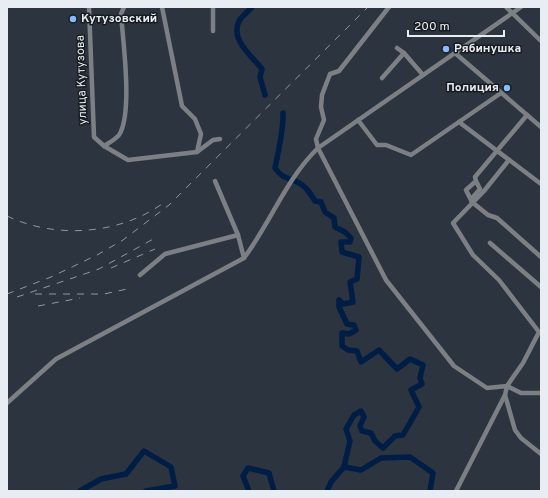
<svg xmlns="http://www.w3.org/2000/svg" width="548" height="498" viewBox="0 0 548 498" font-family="Overpass,sans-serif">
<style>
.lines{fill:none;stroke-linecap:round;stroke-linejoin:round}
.river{stroke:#001d45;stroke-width:5.5}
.minor{stroke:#7c8085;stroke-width:4.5}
.rail{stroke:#9197a0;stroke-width:1;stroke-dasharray:7 7;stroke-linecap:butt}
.poi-dot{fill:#89bafc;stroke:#181c20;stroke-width:1.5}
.labels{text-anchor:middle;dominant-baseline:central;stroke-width:3;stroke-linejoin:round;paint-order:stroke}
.poi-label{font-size:12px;font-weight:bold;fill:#e8edf4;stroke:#181c20;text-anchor:start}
.street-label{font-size:12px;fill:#e8edf4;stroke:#181c20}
</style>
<rect width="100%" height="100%" fill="#2c343f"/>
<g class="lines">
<!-- river -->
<g class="river">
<path d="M252,7c-4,5 -10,9 -13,14 -9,19 12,34 23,48l-2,8 5,18"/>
<path d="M283,113c1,16 -5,39 -8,55 7,10 11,9 22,14 8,3 13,11 18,19l6,1 4,10 9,6 1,9 10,5 6,6 -1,4h-9l1,10 17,5 -2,22 -7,3 3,20 -10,2 -4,-4v7l8,17 7,1 2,5 -7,4 -7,-1v13l6,4 9,1 4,11 18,-12 18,19 13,-10 13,6 -3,13 2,6 -11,6 8,17 -16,28 -8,1 -12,12 -8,-7 -4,-8 -9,-2 -2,-5 4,-9 -3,-6 -7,4 -8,14 4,12 -6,26"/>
<polyline points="80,491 101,479 126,474 144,451 171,467 175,486 146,491"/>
<polyline points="249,491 243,476 248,468 269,473 274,491"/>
<polyline points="327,491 331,482 344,467 361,470 381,458 410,457 433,473 430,491"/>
</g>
<!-- minor -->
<g class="minor">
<polyline points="89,7 94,137 104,146 128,160 197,152 213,140 220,139"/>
<polyline points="162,7 182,106 195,119 201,134 197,152"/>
<polyline points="213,7 213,31"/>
<polyline points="389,7 339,71 330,74 322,95 321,107 324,120 316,139 318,148 386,280 454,366 487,388 507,386 521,393 541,393"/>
<polyline points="506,7 541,41"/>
<polyline points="397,48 404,53 423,75"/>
<polyline points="455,53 541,127"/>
<polyline points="382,78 404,53"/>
<polyline points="358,120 377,145 386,145 411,155 501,93"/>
<polyline points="459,122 541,184"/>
<path d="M104,146c5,-3 12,-7 15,-11 14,-21 4,-94 2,-121l3,-7"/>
<polyline points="509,160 484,191 453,223 473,255 499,280 539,332 523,363 507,386 505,395 515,430 521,438 541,454"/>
<polyline points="215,181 238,235"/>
<polyline points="476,181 480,189 473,197 472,202 466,190 476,181 475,177 527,115"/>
<polyline points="472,202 488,215 497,218 541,257"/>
<polyline points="490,243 541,287"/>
<polyline points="140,275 165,254 238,235 244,258"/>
<path d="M7,403l49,-44 188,-101c27,-36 42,-79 74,-110l203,-141"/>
<polyline points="456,491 505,395"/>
</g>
<!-- rail -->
<g class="rail">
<path d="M7,216c48,23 111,19 155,-12"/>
<polyline points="111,268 155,249"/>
<polyline points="7,294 51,277 97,255 123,240 169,205 368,7"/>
<polyline points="35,294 104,294 132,288"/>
<polyline points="17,297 99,269 157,237"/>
<polyline points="38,306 80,298"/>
</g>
</g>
<!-- markers -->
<g class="poi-dot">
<circle cx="73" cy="19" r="4"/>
<circle cx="446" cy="49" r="4"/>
<circle cx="507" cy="88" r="4"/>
</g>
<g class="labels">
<!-- poi labels -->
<g class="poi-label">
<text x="81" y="19">Кутузовский</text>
<text x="454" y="49">Рябинушка</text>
<text x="499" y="88" text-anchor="end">Полиция</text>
</g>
<!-- street labels -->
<g class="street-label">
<text transform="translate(82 80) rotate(-92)">улица Кутузова</text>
</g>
</g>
<!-- border -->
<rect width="548" height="498" fill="none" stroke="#e8edf4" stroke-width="16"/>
<!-- scale -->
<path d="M408 30v6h96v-6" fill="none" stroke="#e8edf4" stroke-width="2"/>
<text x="414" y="30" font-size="12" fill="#e8edf4" stroke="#181c20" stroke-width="3" paint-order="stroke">200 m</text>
</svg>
